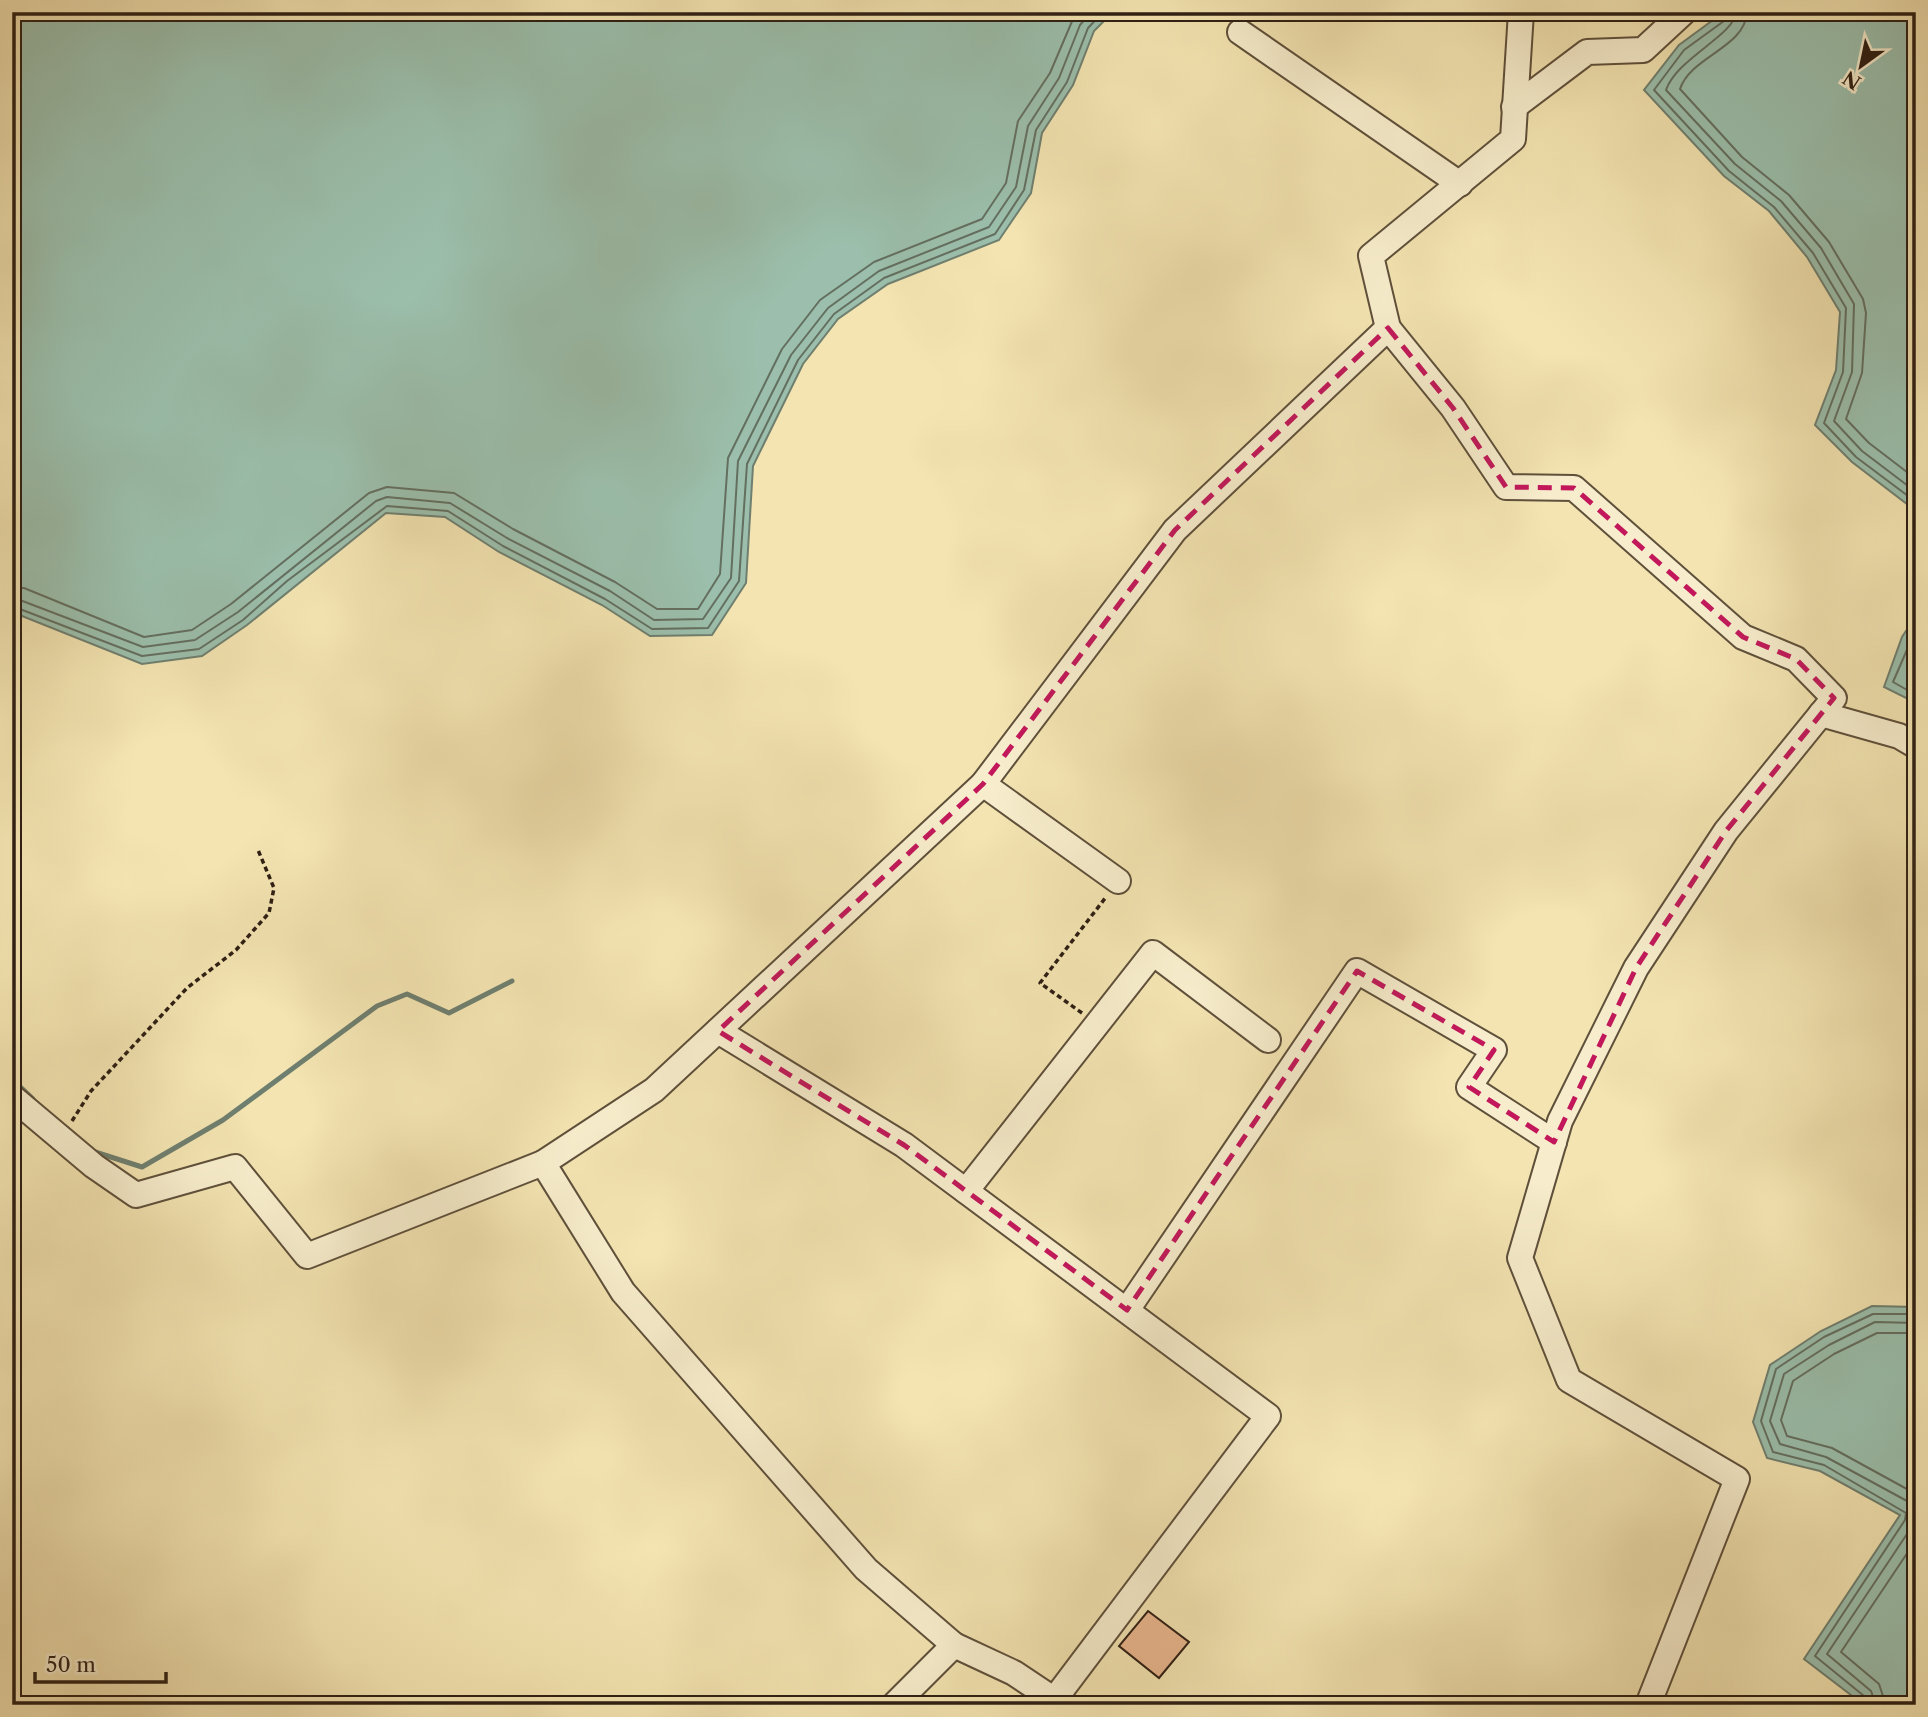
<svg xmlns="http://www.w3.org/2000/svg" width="1928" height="1717" viewBox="0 0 1928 1717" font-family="'Libre Caslon Text',serif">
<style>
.water{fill:#9bbfac;stroke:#6f7f6f;stroke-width:2}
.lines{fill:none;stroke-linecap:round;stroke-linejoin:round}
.shore{stroke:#646f60;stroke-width:2}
.stream{stroke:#6f7f6f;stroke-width:5}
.building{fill:#e9b68e;stroke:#2e1f14;stroke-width:2}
.minor-casing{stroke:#5f503b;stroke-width:28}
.path{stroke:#2e1f14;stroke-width:3.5;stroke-dasharray:5 3.5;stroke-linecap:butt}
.minor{stroke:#f7edcc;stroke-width:24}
.marked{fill:none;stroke:#c2185b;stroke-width:5;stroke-dasharray:14 9;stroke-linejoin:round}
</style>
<rect width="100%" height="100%" fill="#f3e4b1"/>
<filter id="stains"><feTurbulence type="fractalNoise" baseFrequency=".00286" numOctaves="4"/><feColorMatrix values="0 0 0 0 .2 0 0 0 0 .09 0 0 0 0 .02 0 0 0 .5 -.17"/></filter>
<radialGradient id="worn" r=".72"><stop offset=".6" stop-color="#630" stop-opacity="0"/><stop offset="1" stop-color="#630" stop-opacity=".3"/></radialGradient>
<!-- water -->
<g class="water">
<polygon points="12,12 1113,12 1094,31 1073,85 1042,133 1031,193 999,240 888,284 838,319 803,364 753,466 746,583 712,635 650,636 602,605 499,552 445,517 386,513 247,625 202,656 142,664 12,612"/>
<polygon points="1724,12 1916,12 1916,511 1852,462 1815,425 1836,370 1840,312 1807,257 1769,211 1724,176 1644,90 1679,45"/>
<polygon points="1916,616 1916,703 1884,687 1902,637"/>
<polygon points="1872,1306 1916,1307 1916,1705 1864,1705 1804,1659 1900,1515 1820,1471 1767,1458 1753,1422 1770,1365 1821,1331"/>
</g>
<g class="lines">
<!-- shore -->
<g class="shore">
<polyline points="1727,12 1724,21 1684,50 1654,90 1729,171 1774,207 1813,253 1846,308 1843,372 1824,423 1856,457 1916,502"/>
<path d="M1736,12c-1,23 -59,46 -70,78l69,74 46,37 40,47 33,56 -2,68 -18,49 28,30 54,41"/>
<path d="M1747,12c-2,36 -56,44 -67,77l62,68 47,38 40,47 34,57 3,14 -4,60 -16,46 23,24 47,36"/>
<polyline points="12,587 24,588 144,637 192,630 231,604 369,493 387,487 454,493 513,529 615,582 657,609 698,609 720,574 728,458 782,349 820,300 874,262 982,219 1006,183 1018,121 1050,73 1076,12"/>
<polyline points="12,597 143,647 195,640 238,612 376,501 387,497 450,503 507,538 610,591 654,620 703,619 731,578 738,461 791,355 828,308 879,271 989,227 1016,187 1028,126 1059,78 1080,25 1091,12"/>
<polyline points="12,606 142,656 199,649 243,620 287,581 387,506 448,511 503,546 605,599 652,629 708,628 739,581 747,464 798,360 834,314 884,278 995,234 1024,190 1036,130 1067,82 1088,28 1103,12"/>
<polyline points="1916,629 1893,682 1916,695"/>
<polyline points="1916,1333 1877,1333 1834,1354 1793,1381 1781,1420 1787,1436 1832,1448 1916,1494"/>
<polyline points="1867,1705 1864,1696 1815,1656 1905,1520 1906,1513 1824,1465 1773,1452 1761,1421 1776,1369 1824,1337 1873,1314 1916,1314"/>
<polyline points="1876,1705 1871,1691 1827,1654 1913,1525 1914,1510 1907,1501 1826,1457 1780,1444 1770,1421 1784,1374 1829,1345 1875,1322 1916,1323"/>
<polyline points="1886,1705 1879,1684 1841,1652 1916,1540"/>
</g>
<!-- stream -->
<g class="stream">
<polyline points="12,1079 33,1099"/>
<polyline points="92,1151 142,1167 223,1120 377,1006 407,994 449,1013 512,981"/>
</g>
</g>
<!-- building -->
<polygon class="building" points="1148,1611 1189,1642 1159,1678 1119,1646"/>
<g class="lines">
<!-- minor casing -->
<g class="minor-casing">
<g id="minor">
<polyline points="1240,32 1460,184"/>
<polyline points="1514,107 1587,52 1643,50 1684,12"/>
<polyline points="1388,328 1371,256 1513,139 1521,12"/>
<polyline points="1821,714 1899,736 1916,746"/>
<polyline points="983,784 1118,881"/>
<polyline points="718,1031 904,1145 1268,1416 1054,1700"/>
<polyline points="12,1097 94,1166 136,1195 235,1167 307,1256 543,1163"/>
<polyline points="966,1191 1153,953 1268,1040"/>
<polyline points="1127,1310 1357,971 1494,1050 1469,1087 1554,1142"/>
<polyline points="954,1645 866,1569 623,1292 543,1163 654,1090 983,784 1175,530 1388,328 1453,408 1506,487 1574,488 1743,637 1796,659 1834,698 1726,831 1636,968 1560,1121 1520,1258 1569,1380 1737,1479 1648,1705"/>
<polyline points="894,1705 954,1645 1014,1673 1062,1705"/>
</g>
</g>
<!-- path -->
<g class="path">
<polyline points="1082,1013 1040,983 1106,897"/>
<polyline points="72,1121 91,1091 187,988 236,950 269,913 274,888 258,850"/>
</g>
<!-- minor -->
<use href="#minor" class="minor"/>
</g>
<!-- marked area -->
<path class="marked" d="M1388,328l65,80 53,79 68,1 169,149 53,22 38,39 -108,133 -90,137 -82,174 -85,-55 25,-37 -137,-79 -230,339 -223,-165 -186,-114 265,-247 192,-254z"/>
<!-- margin -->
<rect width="1928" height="1717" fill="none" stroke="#f3e4b1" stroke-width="42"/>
<rect x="14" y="14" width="1900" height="1689" fill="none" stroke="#2e1f14" stroke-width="3.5"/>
<rect x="21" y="21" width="1886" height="1675" fill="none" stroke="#2e1f14" stroke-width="2"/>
<!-- north arrow -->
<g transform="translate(1861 66) rotate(213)" stroke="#f7edcc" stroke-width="5" paint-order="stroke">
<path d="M0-5L12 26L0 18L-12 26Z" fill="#2e1f14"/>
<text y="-10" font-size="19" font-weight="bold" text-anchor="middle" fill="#2e1f14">N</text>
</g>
<!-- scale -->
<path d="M35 1672v10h131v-10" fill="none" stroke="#2e1f14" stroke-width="3.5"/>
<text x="46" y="1672" font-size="21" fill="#2e1f14" stroke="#f7edcc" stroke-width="5" paint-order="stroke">50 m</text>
<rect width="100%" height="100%" filter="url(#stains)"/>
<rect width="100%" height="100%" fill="url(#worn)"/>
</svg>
